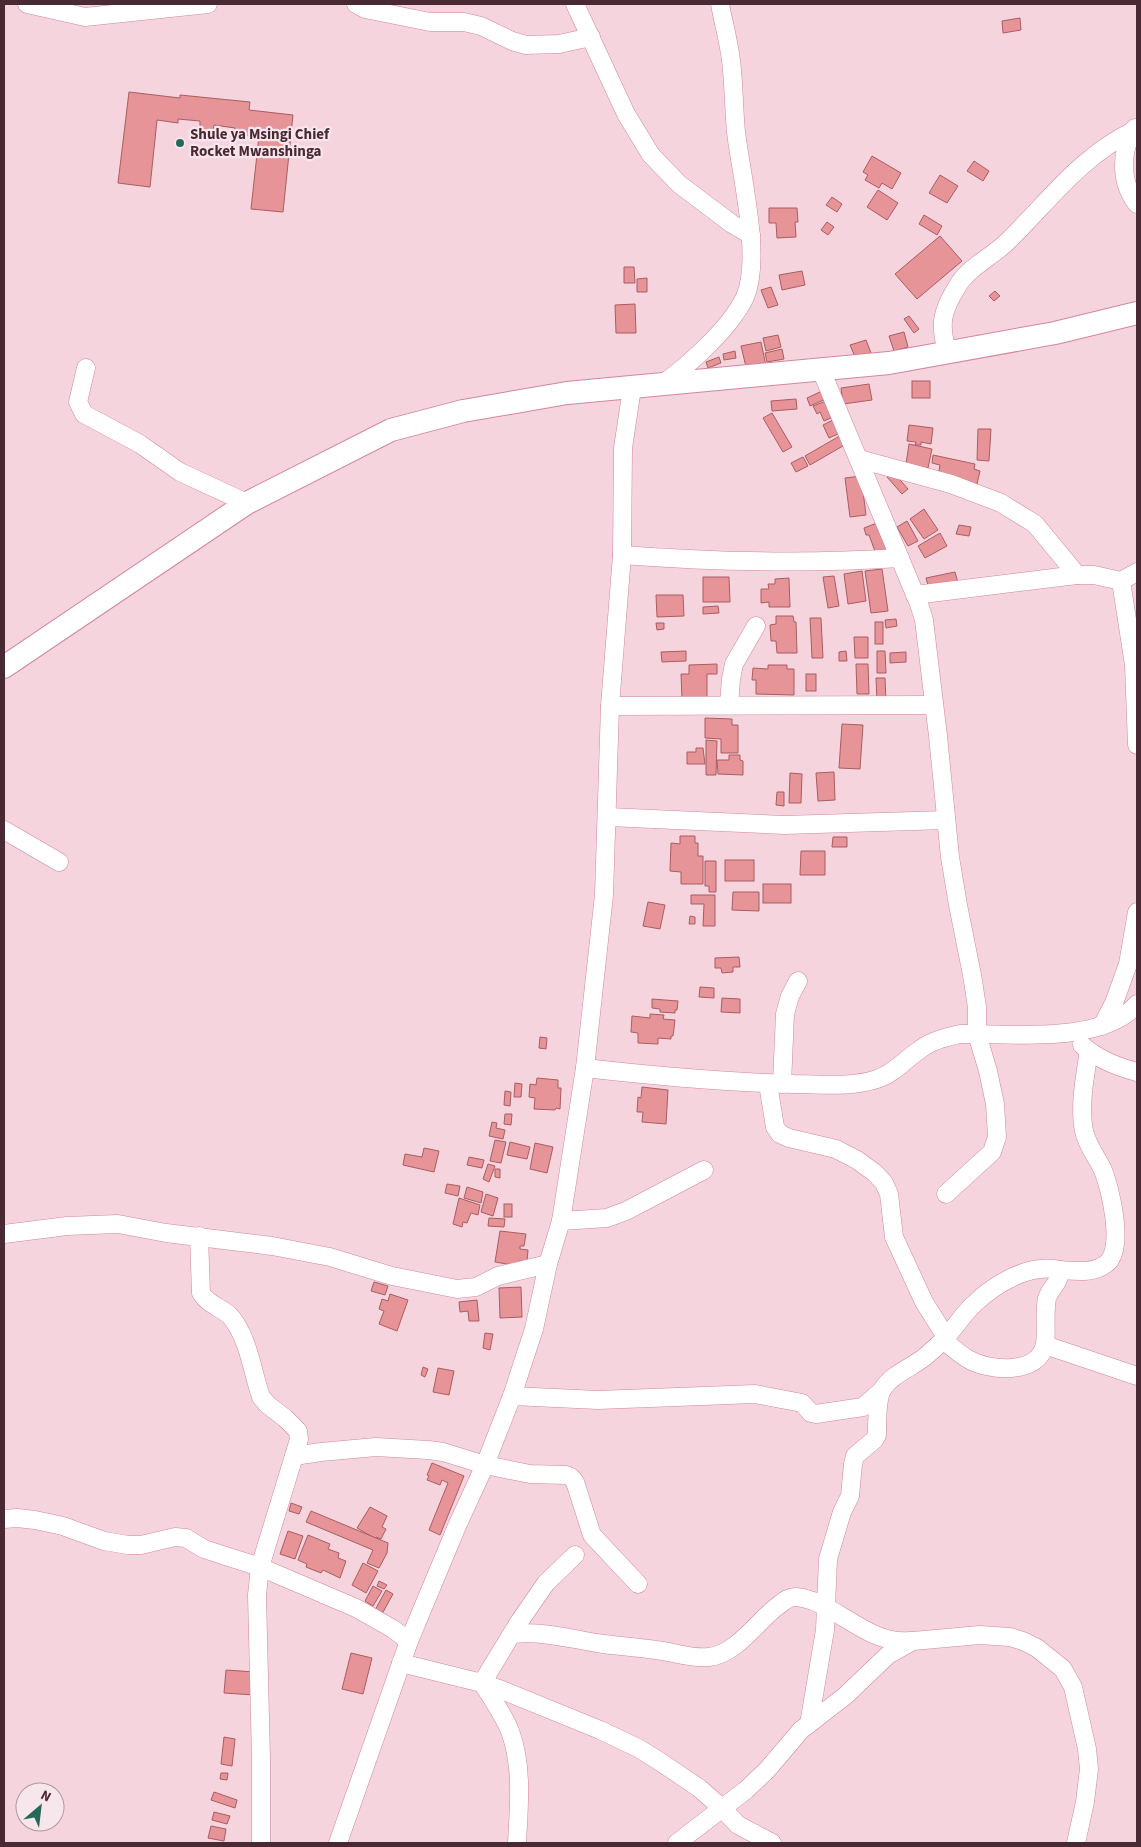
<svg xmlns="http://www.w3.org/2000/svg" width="1141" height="1847" viewBox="0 0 1141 1847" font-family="'Source Sans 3',sans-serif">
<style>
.building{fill:#e69497;stroke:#a95d62}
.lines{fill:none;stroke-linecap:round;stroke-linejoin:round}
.minor-casing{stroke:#d286a1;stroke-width:19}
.tertiary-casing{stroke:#d286a1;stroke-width:24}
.minor{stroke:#fff;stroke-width:18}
.tertiary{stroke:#fff;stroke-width:22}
.poi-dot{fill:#25695b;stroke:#f7e6eb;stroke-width:2}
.labels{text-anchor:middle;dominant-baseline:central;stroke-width:4.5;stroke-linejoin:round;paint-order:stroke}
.poi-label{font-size:15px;font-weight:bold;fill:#492934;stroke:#f7e6eb;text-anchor:start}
</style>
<rect width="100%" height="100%" fill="#f5d4de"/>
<!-- building -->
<g class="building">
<polygon points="1020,18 1021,30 1003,33 1002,21"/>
<polygon points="129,92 180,98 180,95 250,102 249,110 293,115 283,212 251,209 259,136 234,134 235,128 214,125 213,131 200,129 200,121 178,119 178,123 157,120 150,187 118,183"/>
<polygon points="872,156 901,173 892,189 882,183 879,188 865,180 868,175 863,172"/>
<polygon points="974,161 989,171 983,181 967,171"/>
<polygon points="940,175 958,186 947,203 929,193"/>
<polygon points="878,190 898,203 887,220 867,207"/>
<polygon points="832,197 842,204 837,212 826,205"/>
<polygon points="769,208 797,208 798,222 795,222 796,237 777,238 776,223 769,223"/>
<polygon points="924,215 942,226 937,235 919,224"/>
<polygon points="827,222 834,227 828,235 821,230"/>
<polygon points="940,236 962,261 917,299 895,274"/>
<polygon points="624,267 634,267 635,283 624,283"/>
<polygon points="802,271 805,285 782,290 779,275"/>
<polygon points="647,278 647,292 637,292 637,279"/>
<polygon points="771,287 778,305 768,308 761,290"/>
<polygon points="995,291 1000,296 994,301 989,296"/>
<polygon points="635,304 636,333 616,333 615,305"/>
<polygon points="909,316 919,329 914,333 904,319"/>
<polygon points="904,332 908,347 894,351 889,336"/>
<polygon points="778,335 781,347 766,351 763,338"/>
<polygon points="866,340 871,353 856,359 850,345"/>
<polygon points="761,342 766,366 747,371 741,346"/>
<polygon points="782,349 784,359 767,362 765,353"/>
<polygon points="735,351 736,358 724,360 723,354"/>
<polygon points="719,357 721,363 708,368 706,362"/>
<rect x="912" y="381" width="18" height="17"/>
<polygon points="869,384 872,400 843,404 841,388"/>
<polygon points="822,391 826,399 810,406 807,398"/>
<polygon points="796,399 797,409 772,411 771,401"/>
<polygon points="826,401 833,417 824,421 820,412 817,414 813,406"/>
<polygon points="772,413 792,447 783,452 763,418"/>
<polygon points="833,420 840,433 829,438 823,425"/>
<polygon points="909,425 933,428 931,444 921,442 921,445 915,445 916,442 907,441"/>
<polygon points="978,429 991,429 989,461 977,460"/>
<polygon points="843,434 848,443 810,465 805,456"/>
<polygon points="909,444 932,449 928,468 906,464"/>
<polygon points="933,455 975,464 974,469 980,471 977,484 938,476 940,465 932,463"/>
<polygon points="803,457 808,466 796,472 791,463"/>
<polygon points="893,472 908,489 902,494 887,477"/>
<polygon points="861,476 866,515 850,517 845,478"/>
<polygon points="924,509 938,530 924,539 910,519"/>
<polygon points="907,521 918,541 908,546 897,527"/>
<polygon points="877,523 887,550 876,554 869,535 866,535 864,528"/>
<polygon points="959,525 971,527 969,536 956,534"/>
<polygon points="940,533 947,546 925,558 918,546"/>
<polygon points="882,569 888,611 871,613 865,571"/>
<polygon points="862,571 866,601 848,604 844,574"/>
<polygon points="955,572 958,583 929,589 926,578"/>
<polygon points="834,576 839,606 828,608 823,577"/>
<polygon points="703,577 729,577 730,602 703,602"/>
<polygon points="789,578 790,607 769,607 769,602 761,603 761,589 769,589 768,584 775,584 775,579"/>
<polygon points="656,595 683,595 684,616 657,617"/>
<polygon points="718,606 719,613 703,614 703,607"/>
<polygon points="776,616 793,616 794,622 796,622 797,653 777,653 776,641 771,641 770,625 776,624"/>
<polygon points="810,618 821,618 823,658 812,658"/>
<polygon points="896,619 897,626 886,628 885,620"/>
<rect x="875" y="622" width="8" height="22"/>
<polygon points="656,623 664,623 664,629 657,630"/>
<polygon points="854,637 868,637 868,658 855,658"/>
<polygon points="686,651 686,661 662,662 661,652"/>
<polygon points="846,651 847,661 839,661 839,652"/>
<polygon points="877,651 885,651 886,673 877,673"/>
<polygon points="906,652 906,662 890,663 890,653"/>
<polygon points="717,664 717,674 707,674 707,699 682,700 681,674 689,674 689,665"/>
<polygon points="856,664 868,664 869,694 857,694"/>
<polygon points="768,665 787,665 787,669 794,669 794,695 756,694 756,680 752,680 753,668 768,669"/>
<rect x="806" y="674" width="10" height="17"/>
<polygon points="876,678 885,678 886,702 877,702"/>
<polygon points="705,718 732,719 732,725 738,725 738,753 721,753 721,739 705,738"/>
<polygon points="842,724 863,725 860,769 839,768"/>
<polygon points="706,740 717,741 716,775 706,775"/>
<polygon points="696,748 703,748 705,764 687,764 687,752 696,752"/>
<polygon points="729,755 740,755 740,760 743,761 743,775 718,774 717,760 729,760"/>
<polygon points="834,772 835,800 818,801 816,773"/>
<polygon points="790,773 802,774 801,803 789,803"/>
<polygon points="777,792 784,792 784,806 776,805"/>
<polygon points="680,836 695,836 695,843 698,843 698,856 703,856 703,884 681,884 681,872 670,871 671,843 680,844"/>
<polygon points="833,837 847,837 847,847 832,847"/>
<polygon points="801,851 825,851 825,875 800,875"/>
<rect x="725" y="860" width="29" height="21"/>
<polygon points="705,861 716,861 716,892 709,892 709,886 705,886"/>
<rect x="763" y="884" width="28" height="19"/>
<polygon points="733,892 759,892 759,911 732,910"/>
<polygon points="691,895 715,895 715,926 703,926 704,904 691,904"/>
<polygon points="648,902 665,905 660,929 643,926"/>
<polygon points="690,916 695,917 695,924 689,924"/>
<polygon points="739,957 740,967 733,967 733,972 722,973 721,968 715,968 715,958"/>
<polygon points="700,987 714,988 714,998 699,997"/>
<polygon points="722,998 740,999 740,1013 721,1012"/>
<polygon points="652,999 678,1001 677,1010 675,1010 675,1013 660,1012 660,1009 652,1008"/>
<polygon points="650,1014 664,1015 663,1019 675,1020 673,1036 671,1036 671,1039 658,1038 658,1044 638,1043 638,1033 631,1032 632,1016 650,1018"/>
<polygon points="540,1037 547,1038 546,1049 539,1048"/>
<polygon points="537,1078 558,1080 558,1088 561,1088 560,1109 556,1108 555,1110 534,1109 535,1098 529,1097 530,1084 536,1085"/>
<polygon points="515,1083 522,1084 521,1097 514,1097"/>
<polygon points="642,1087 668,1090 666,1124 642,1122 643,1112 637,1112 638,1097 641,1098"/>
<polygon points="505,1091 511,1092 510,1106 504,1105"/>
<polygon points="505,1114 512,1114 511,1125 504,1124"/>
<polygon points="492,1122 497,1123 496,1128 505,1130 503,1139 489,1136"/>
<polygon points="495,1140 506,1142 501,1163 490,1161"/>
<polygon points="510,1142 530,1147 527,1159 507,1155"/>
<polygon points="535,1143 553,1147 547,1173 530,1169"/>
<polygon points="424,1148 439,1151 434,1172 403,1165 405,1154 422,1157"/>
<polygon points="469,1157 484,1160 482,1168 467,1165"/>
<polygon points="488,1164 495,1166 489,1182 483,1179"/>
<polygon points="495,1169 500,1169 500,1178 495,1177"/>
<polygon points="447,1184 460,1186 458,1196 445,1193"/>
<polygon points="467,1187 483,1192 481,1203 464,1198"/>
<polygon points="486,1194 498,1198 493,1216 481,1212"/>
<polygon points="459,1198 480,1205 478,1215 471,1213 467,1223 463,1222 462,1227 453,1224"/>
<rect x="504" y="1204" width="8" height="13"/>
<polygon points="489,1218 505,1219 504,1227 488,1226"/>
<polygon points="500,1231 526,1234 524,1246 520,1246 520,1249 528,1250 527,1262 519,1261 518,1266 495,1262"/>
<polygon points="374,1282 388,1286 385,1295 371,1291"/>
<polygon points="521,1287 522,1317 500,1318 499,1288"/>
<polygon points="390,1294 408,1300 397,1331 379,1324 384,1311 379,1309 382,1299 388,1301"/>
<polygon points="477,1300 479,1321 469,1321 468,1311 460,1312 459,1302"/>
<polygon points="485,1333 493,1334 490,1350 483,1348"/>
<polygon points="423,1367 428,1369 425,1377 421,1375"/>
<polygon points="438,1368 454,1371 449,1395 433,1392"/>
<polygon points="432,1463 464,1476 440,1535 429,1530 448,1483 442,1480 440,1485 427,1480 429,1476 427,1475"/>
<polygon points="291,1503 302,1507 299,1514 289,1511"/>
<polygon points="370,1507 387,1516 382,1527 386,1529 381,1539 376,1537 376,1539 357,1528"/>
<polygon points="311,1511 388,1543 387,1553 379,1568 367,1563 373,1550 306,1522"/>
<polygon points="288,1531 303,1536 295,1559 280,1554"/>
<polygon points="308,1535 330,1544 328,1549 339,1553 338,1558 346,1561 340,1578 323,1570 321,1573 306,1567 307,1564 298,1560"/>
<polygon points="363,1563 378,1571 366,1593 352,1585"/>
<polygon points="379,1581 387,1585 384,1589 377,1586"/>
<polygon points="373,1586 382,1591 373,1606 365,1601"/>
<polygon points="386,1590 393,1594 382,1614 375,1610"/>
<polygon points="351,1653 372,1658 363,1694 342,1689"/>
<polygon points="226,1670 255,1672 254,1695 224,1693"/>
<polygon points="224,1737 235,1739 232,1766 221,1764"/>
<polygon points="221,1773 228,1773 227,1780 220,1779"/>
<polygon points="214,1792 237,1800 235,1808 211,1800"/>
<polygon points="214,1812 230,1816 227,1824 212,1820"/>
<polygon points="211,1826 226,1829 224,1841 208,1838"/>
</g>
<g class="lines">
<!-- minor casing -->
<g class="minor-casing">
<g id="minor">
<polyline points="27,4 85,17 208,4"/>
<polyline points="356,4 365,9 430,22 464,22 481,26 512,41 526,45 559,44 591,37"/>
<polyline points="575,4 626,114 651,155 679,184 732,224 751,235"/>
<path d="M1135,128c-15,22 -15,55 2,76"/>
<path d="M947,351c-8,-27 -5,-40 10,-64 11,-20 35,-30 51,-46 40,-39 73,-85 125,-110"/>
<polyline points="86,368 78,402 84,414 140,444 180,472 247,503"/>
<polyline points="821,370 919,604 924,620 938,736 950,857 958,905 972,975 977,1007 977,1034 988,1071 995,1104 997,1137 992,1152 946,1194"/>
<path d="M665,382c26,-19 66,-55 80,-85 17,-39 -4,-122 -9,-165 -2,-21 -2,-41 -4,-61 -1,-22 -8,-45 -12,-67"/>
<polyline points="859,459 951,484 1001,503 1035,524 1077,575"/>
<path d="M622,555c93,7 185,9 278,3"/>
<polyline points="1121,581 1134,665 1137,745"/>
<polyline points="915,595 1077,575 1094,575 1121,581 1137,572"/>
<polyline points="729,705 731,679 734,664 756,626"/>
<polyline points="610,706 934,705"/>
<polyline points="608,817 784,825 946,820"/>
<polyline points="4,830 59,862"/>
<polyline points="1102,1026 1114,1003 1128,964 1137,912"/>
<path d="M1082,1045c15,14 36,22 55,27"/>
<path d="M585,1068c70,8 139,14 209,16 27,0 56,4 83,-5 16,-5 28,-19 41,-28 12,-10 27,-14 42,-17 49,-1 142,11 177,-30"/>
<polyline points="768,1084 775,1127 780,1134 789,1138 836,1149 857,1160 875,1173 884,1183 889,1194 894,1237 924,1302 946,1337"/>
<polyline points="782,1084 785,1014 790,996 798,981"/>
<polyline points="561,1221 607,1218 626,1211 704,1170"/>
<polyline points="4,1234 67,1226 118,1224 166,1233 272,1246 330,1257 392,1276 457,1289 476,1287 498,1276 548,1264"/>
<path d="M199,1236l2,57c7,12 22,15 30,24 18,22 21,54 30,80l7,8 17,13 13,13 1,8 -5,17"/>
<path d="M943,1340c8,6 16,14 25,19 20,12 71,17 77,-15 2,-14 -1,-31 2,-46 5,-13 12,-13 13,-28 15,1 34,4 47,-7 18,-15 3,-77 -5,-95 -6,-12 -15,-23 -18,-37 -5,-24 1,-56 5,-80"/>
<polyline points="1045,1345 1137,1376"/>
<polyline points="512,1396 598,1400 755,1394 802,1403 811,1413 816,1414 863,1407 881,1391"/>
<polyline points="4,1519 17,1518 35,1520 63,1526 104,1541 128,1545 141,1545 175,1537 186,1538 204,1549 260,1567 356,1608 393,1629 409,1641"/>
<path d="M513,1634c27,-3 56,4 83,9 20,3 40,4 60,7 18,2 35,9 53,7 26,-3 46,-32 66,-49 6,-4 12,-11 20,-11 6,0 12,2 18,4 31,12 61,44 97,40"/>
<polyline points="401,1663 482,1683 502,1690 600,1730 638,1748 659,1761 699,1788 723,1809 738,1825 772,1843"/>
<path d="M809,1724l16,-94 3,-71 14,-47 8,-16 3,-32 2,-8 19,-16 3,-5c0,-12 0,-36 5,-45 10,-17 32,-23 45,-35 7,-6 14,-12 20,-19 9,-10 17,-23 27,-32 22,-21 56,-41 86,-34"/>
<polyline points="261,1843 261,1759 257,1595 260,1567 294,1456 321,1452 376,1447 428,1450 443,1452 485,1465 530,1474 566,1475 571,1477 575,1482 592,1535 638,1584"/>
<polyline points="338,1843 409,1641 457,1526 485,1465 512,1396 534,1329 548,1264 561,1221 585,1068 604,895 610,706 622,555 623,448 632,388"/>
<path d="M517,1843c2,-37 6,-77 -7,-112 -7,-17 -18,-33 -28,-48l37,-61 27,-39 29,-28"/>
<polyline points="677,1843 746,1790 767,1770 801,1730 845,1696 888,1655 913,1641 980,1635 1010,1637 1023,1641 1037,1648 1063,1669 1073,1687 1087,1749 1089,1769 1085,1802 1076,1843"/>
</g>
</g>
<!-- tertiary casing -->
<g class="tertiary-casing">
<polyline id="tertiary" points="4,667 247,503 391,430 463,411 567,393 889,363 1055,333 1137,313"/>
</g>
<!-- minor -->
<use href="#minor" class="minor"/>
<!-- tertiary -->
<use href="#tertiary" class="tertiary"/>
</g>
<!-- markers -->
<circle class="poi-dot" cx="180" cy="143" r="5"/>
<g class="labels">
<!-- poi labels -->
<g class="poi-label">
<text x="190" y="134">Shule ya Msingi Chief<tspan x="190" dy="17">Rocket Mwanshinga</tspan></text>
</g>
</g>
<!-- border -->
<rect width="1141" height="1847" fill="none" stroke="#492934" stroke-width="10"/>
<!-- north arrow -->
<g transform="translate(40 1807) rotate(28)"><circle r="24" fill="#f7e6eb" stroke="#b19aa2"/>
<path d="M0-4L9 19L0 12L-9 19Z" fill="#25695b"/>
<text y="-8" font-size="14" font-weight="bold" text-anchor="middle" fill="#492934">N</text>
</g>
</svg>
